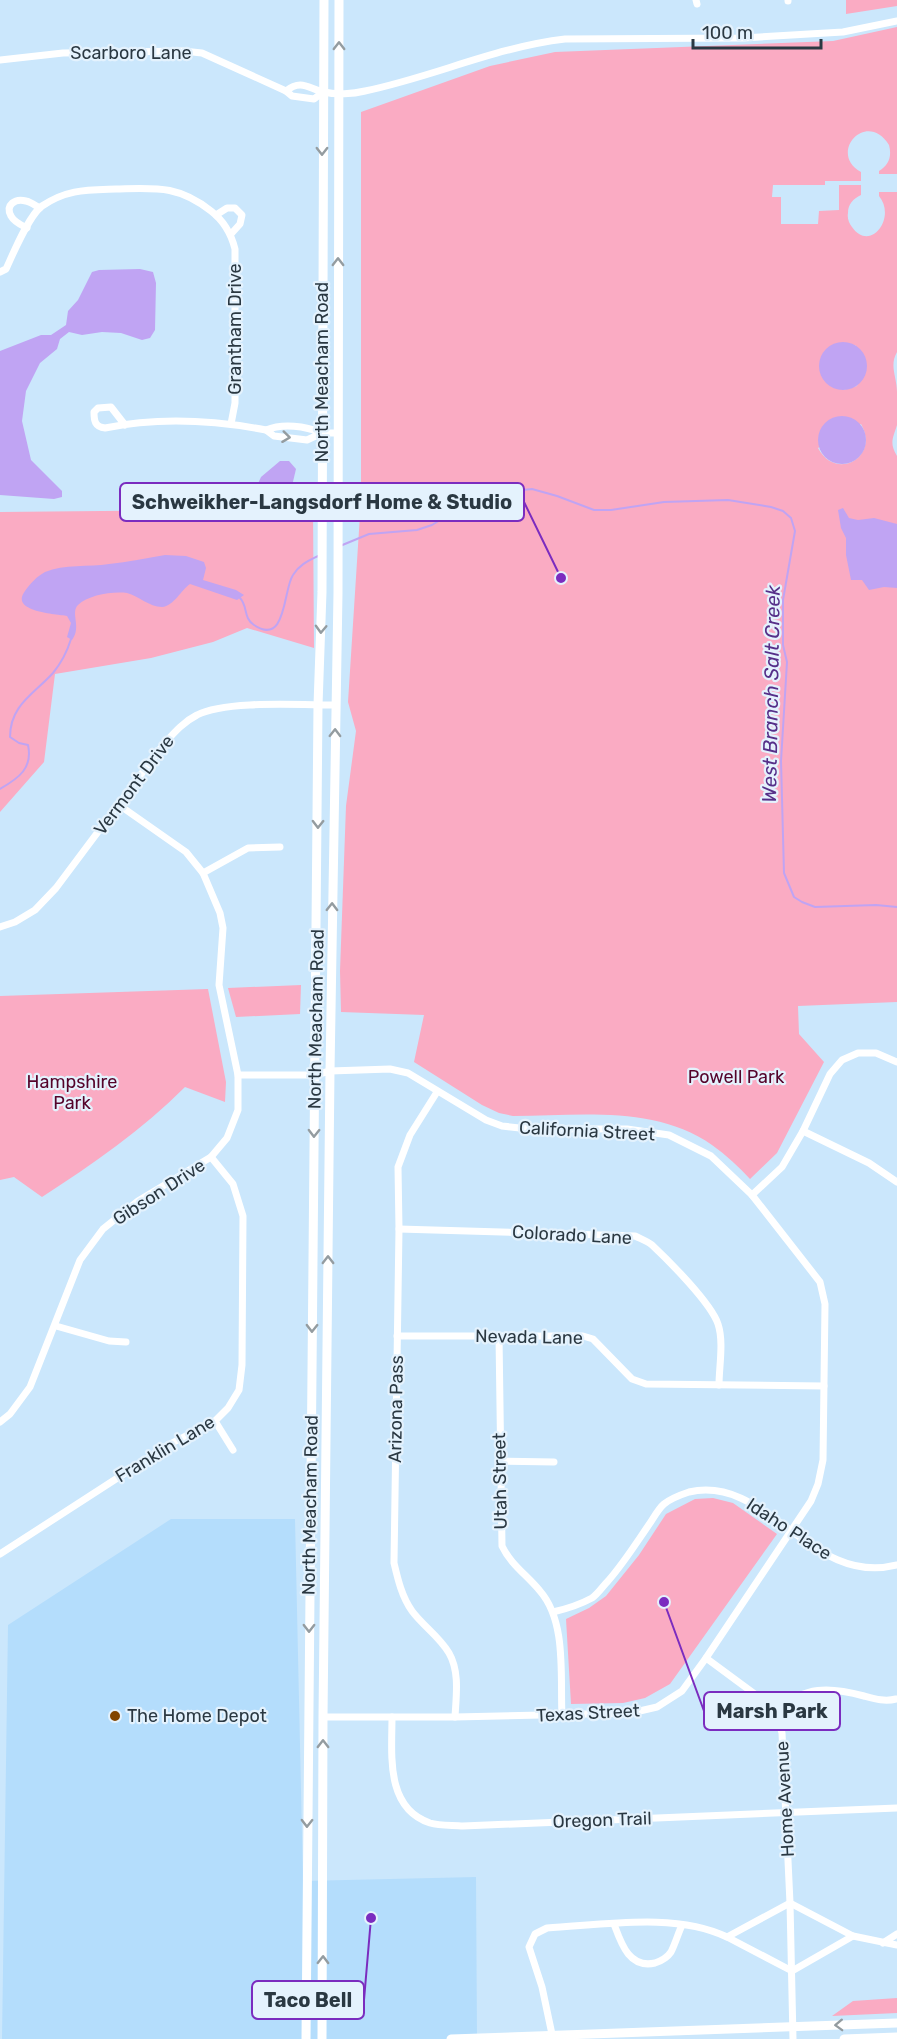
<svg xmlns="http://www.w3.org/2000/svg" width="897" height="2039" viewBox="0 0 897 2039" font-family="Rubik,sans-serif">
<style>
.built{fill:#b4ddfc}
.green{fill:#faabc3;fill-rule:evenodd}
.water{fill:#c0a4f3}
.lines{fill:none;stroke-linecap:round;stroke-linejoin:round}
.stream{stroke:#c0a4f3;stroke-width:2}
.street{stroke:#fff;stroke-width:7}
.secondary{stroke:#fff;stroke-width:9}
.oneway{stroke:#949ca0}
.poi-dot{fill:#814500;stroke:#e4f2fd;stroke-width:2}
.labels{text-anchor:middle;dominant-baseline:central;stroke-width:4.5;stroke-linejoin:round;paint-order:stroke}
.street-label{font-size:18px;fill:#2a3842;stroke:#e4f2fd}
.park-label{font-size:18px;fill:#55032a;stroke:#e4f2fd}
.poi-label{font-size:18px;fill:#2a3842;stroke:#e4f2fd;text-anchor:start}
.water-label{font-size:20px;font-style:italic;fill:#562f89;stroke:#e4f2fd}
.leader{fill:none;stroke:#7b2cbf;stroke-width:2}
.callout-dot{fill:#7b2cbf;stroke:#e4f2fd;stroke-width:2}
.callout{fill:#e4f2fd;stroke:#7b2cbf;stroke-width:2}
.callout-label{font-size:20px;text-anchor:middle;font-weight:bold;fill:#2a3842}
</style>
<rect width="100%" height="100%" fill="#cbe7fc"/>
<!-- built -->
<polygon class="built" points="171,1519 295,1519 303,1881 476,1877 477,2039 2,2039 8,1625"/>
<!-- green -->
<g class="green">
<polygon points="846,0 897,0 897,6 846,14"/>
<path d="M897,27v147h-18v-3c10,-6 13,-15 10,-26 -22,-36 -62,8 -28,27v9h-36v4h-52l-1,12h9v27h37l1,-13 20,-1v-25h22v10c-8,4 -13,9 -13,18 -1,5 1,10 4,14 18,26 45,-9 27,-31v-4h18v160c-8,14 0,25 0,40 0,10 0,24 0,33 -4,13 -8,18 0,31v546l-99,4 1,28 25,28 -47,91 -27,26c-11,-12 -24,-24 -38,-34 -57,-40 -133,-29 -199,-29l-14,-3 -17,-8 -68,-43 10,-47 -83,-3 -1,-41 6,-165 10,-75 -8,-29 13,-203v-387l129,-46 65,-14 278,-11zM855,345l10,13 -8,28 -14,4zM861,424c19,33 -25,58 -43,24z"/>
<polygon points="313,509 314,648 247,628 213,642 151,658 55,674 44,762 0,812 0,512"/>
<polygon points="301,985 300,1014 236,1017 228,988"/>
<path d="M208,989l18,93 -1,20 -40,-15c-43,43 -92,77 -143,110l-28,-20 -14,3v-184z"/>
<polygon points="713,1498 733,1503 777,1534 670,1684 645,1698 623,1703 571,1704 566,1619 589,1608 606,1596 639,1555 666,1514 695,1499"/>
<polygon points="897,1998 897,2013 832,2016 853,2001"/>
</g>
<!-- water -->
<g class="water">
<polygon points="140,269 153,272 156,283 155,330 150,338 142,340 121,333 102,332 82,335 69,332 60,339 57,349 40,363 26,391 22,421 31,460 62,491 62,497 54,499 0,495 0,351 41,335 51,335 66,325 68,311 78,300 92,272 99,270"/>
<circle cx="843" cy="366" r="24"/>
<circle cx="842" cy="440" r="24"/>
<polygon points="280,461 289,461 296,469 291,490 261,493 256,488 261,477"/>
<polygon points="843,508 849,518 858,520 874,518 897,524 897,588 884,587 869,590 862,580 851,580 846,555 846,538 841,528 838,510"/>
<path d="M165,555l21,1 18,6 2,6 -3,12 33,10 8,5 -7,5 -47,-16c-9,6 -16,22 -28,23 -13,0 -23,-11 -35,-14 -14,-2 -39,2 -49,12 -8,8 4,22 -6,35l-5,-3 4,-14 -4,-7c-10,-2 -58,-4 -42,-25 6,-8 11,-14 20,-19 19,-8 44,-5 64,-8 19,-2 37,-6 56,-9z"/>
</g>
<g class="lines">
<!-- stream -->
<g class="stream">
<polyline points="340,546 369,534 417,530 432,525 471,501 503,492 532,489 557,496 594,510 611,510 664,502 728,500 771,507 783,511 791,518 795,531 783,600 783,645 787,662 781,761 784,873 794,897 802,902 815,907 876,905 897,907"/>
<path d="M240,598c8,8 3,20 14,27 33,22 29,-36 39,-50 6,-10 15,-14 25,-19"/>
<path d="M0,789c19,-11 33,-21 28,-44l-9,-2 -9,-6c0,-32 24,-43 43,-64 9,-11 14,-21 18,-34"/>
</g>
<!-- street -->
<g class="street">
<polyline points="696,0 697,4"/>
<polyline points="788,0 788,1"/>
<polyline points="0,60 63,53 183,51 202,53 286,91 292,96 314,99 323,92"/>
<path d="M286,91c16,-13 24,-1 38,1 12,3 29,2 41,-1 68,-14 131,-44 200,-52l178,-1 100,-6 54,-11"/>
<polyline points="216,215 227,208 235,208 242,215 240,224 231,234"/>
<path d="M27,228c-6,-3 -13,-6 -16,-12 -6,-11 4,-18 15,-15 5,1 10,5 14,7"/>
<path d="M0,272l6,-3c7,-15 23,-54 36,-63 25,-17 45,-16 74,-17 40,-1 62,-4 95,22 13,10 20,22 24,38v154l-4,21"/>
<path d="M125,425l-14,-18 -13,1 -4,4c0,9 1,15 11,16 53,-11 108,-8 161,2"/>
<path d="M322,433c-17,-7 -39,-10 -56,-3l8,6 33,4 15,-7h16"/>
<polyline points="203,873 248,848 280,847"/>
<path d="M0,927l15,-5 20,-12 21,-22 107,-143c10,-11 20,-23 34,-30 28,-15 104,-10 138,-10"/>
<polyline points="238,1075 315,1075 330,1071 390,1069 408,1073 486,1120 502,1126 529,1129 627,1129 669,1135 711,1156 752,1195 820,1282 825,1304 823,1460 818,1484 811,1501 706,1658 682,1691 657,1707 631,1713 455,1717 323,1717"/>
<path d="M437,1092l-27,43 -12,32 1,62 -5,334c4,17 8,34 18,48 11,15 27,25 37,42 11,19 7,44 6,64"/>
<polyline points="803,1131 869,1163 897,1182"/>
<polyline points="752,1195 782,1167 803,1131 830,1074 842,1060 858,1053 876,1053 897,1062"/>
<path d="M399,1229l236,7c6,3 12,5 17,9 17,16 59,58 66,79 6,18 1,43 1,61"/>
<polyline points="56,1326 109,1341 126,1342"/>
<polyline points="397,1336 583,1336 593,1339 632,1379 646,1384 824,1386"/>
<path d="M499,1336l3,210c9,19 25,29 38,45 27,31 20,86 22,124"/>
<polyline points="215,1421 233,1450"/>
<polyline points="0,1422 10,1414 30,1387 80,1260 103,1229 138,1201 211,1157 227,1138 238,1110 238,1075 219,985 223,928 220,913 203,873 186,852 119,805"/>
<polyline points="499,1461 554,1462"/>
<polyline points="0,1554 170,1444 215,1421 228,1408 239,1390 242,1365 243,1216 233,1184 211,1157"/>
<path d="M553,1612c13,-3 28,-8 39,-14 6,-4 11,-12 16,-17 15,-17 27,-36 40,-55 5,-7 10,-17 16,-22 6,-5 19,-10 25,-12 79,-18 121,95 208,73"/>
<polyline points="706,1658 775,1709 782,1733 790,1903 793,2039"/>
<path d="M775,1709c32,-22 52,-23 89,-13 11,3 21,6 32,3"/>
<path d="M392,1717c0,37 -7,91 38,106 10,3 23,2 33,3l434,-18"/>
<polyline points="790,1903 853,1936 792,1971"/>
<path d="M614,1924c7,19 15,45 41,39 6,-2 12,-5 16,-11 4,-8 7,-18 11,-27"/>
<polyline points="853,1936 897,1945"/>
<polyline points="727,1937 792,1971"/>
<polyline points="883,1943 897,1934"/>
<path d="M553,2039l-11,-52 -13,-40 6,-13 12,-6c55,-3 129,-16 180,9l63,-34"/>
</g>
<!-- secondary -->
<g class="secondary">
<polyline points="306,2039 318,705 322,592 324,0"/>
<polyline points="322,2039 323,1717 330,1071 338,593 339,0"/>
<polyline points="451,2039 897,2023"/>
<polyline points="844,2039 897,2037"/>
</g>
</g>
<!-- one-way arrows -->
<defs><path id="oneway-chevron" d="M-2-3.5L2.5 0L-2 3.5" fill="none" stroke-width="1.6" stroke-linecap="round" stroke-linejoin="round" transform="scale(1.5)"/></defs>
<g class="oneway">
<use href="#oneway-chevron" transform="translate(339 46) rotate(-90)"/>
<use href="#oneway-chevron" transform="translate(322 151) rotate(90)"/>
<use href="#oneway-chevron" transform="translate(338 262) rotate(-90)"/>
<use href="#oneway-chevron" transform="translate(286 437) rotate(7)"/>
<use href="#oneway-chevron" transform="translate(321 629) rotate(92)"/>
<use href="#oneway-chevron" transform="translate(335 733) rotate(-89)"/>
<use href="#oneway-chevron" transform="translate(318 824) rotate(91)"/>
<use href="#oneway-chevron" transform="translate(332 907) rotate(-89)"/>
<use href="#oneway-chevron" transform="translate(314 1133) rotate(91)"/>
<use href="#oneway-chevron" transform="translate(328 1260) rotate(-90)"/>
<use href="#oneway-chevron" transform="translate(312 1328) rotate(91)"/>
<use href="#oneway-chevron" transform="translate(309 1628) rotate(90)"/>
<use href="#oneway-chevron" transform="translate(323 1744) rotate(-90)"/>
<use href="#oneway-chevron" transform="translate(307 1823) rotate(91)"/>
<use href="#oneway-chevron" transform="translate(323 1960) rotate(-89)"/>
<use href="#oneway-chevron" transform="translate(839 2025) rotate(178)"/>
</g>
<!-- markers -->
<circle class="poi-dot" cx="115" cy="1716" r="6"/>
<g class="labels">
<!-- street labels -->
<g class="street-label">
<text x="131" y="53">Scarboro Lane</text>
<text transform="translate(235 329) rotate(-90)">Grantham Drive</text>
<text transform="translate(322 372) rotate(-90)">North Meacham Road</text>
<text transform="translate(134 785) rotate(-53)">Vermont Drive</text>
<text transform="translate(316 1019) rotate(-89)">North Meacham Road</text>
<text transform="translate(587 1131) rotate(3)">California Street</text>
<text transform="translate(159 1192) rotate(-33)">Gibson Drive</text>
<text transform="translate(572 1235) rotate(3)">Colorado Lane</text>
<text transform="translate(529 1337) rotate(1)">Nevada Lane</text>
<text transform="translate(396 1409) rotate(-89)">Arizona Pass</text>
<text transform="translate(165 1449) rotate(-31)">Franklin Lane</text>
<text transform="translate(500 1481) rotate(-91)">Utah Street</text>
<text transform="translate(310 1505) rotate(-89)">North Meacham Road</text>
<text transform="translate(789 1529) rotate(33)">Idaho Place</text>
<text transform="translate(588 1713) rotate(-3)">Texas Street</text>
<text transform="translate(785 1799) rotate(-93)">Home Avenue</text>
<text transform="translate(602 1820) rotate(-2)">Oregon Trail</text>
</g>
<!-- park labels -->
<g class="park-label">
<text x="736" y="1077">Powell Park</text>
<text x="72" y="1082">Hampshire<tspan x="72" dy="21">Park</tspan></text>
</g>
<!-- poi labels -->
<g class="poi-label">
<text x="127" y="1716">The Home Depot</text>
</g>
<!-- water labels -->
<g class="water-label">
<text transform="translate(771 694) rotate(-89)">West Branch Salt Creek</text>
</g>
</g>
<!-- callouts -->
<path class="leader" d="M561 578L524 502M664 1602L704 1711M371 1918L364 2000"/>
<g class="callout-dot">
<circle cx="561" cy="578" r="6"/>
<circle cx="664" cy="1602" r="6"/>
<circle cx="371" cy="1918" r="6"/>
</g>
<g class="callout">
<rect x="120" y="483" width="404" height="38" rx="6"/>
<rect x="704" y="1692" width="136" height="38" rx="6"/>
<rect x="252" y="1981" width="112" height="38" rx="6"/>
</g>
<g class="callout-label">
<text x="322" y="509">Schweikher-Langsdorf Home &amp; Studio</text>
<text x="772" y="1718">Marsh Park</text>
<text x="308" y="2007">Taco Bell</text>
</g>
<!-- scale -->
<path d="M693 39v9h128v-9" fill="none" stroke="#2a3842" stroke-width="3"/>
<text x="702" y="39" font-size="18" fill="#2a3842" stroke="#e4f2fd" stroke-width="4.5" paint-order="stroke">100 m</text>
</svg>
